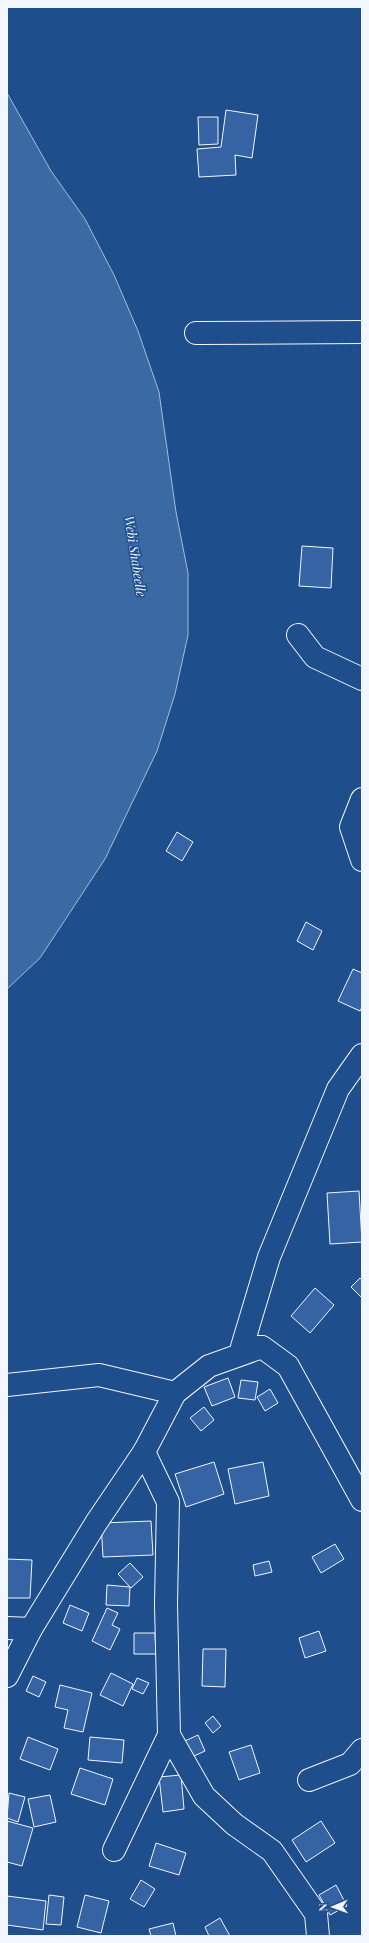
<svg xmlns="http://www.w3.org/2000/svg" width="369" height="1943" viewBox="0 0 369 1943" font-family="'Playfair Display',serif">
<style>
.water{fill:#3b69a3;stroke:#a8bbd7}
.building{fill:#3563a3;stroke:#f2f6ff}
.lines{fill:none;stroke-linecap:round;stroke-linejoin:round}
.minor-casing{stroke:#f2f6ff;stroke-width:24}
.minor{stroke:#1f4e8c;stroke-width:22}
.labels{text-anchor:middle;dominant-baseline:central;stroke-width:3;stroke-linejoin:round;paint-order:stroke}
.water-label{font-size:13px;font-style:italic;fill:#f2f6ff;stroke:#1f4e8c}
</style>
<rect width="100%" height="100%" fill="#1f4e8c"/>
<!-- water -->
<polygon class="water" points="7,93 51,171 85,219 114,275 138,331 159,392 176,512 188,573 188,635 175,694 157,751 105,859 40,958 7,989"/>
<!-- building -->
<g class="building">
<polygon points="226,110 258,115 252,158 235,155 236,175 199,177 197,149 221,147"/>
<polygon points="198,117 218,117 218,144 199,145"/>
<polygon points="302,546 333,548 331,588 299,586"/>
<polygon points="177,832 193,842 182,861 166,851"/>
<polygon points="306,922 322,931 313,950 297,941"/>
<polygon points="353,969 362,973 362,1007 360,1011 338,1001"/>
<polygon points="359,1191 362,1242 330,1244 327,1193"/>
<polygon points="360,1278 362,1280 362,1298 351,1287"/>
<polygon points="315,1288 334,1305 310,1333 291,1316"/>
<polygon points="228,1378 235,1397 212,1406 204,1387"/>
<polygon points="241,1380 258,1382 255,1400 238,1398"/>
<polygon points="270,1389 278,1403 265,1411 257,1397"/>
<polygon points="204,1407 214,1420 201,1431 190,1418"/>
<polygon points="214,1462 224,1494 186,1507 175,1474"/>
<polygon points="263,1462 269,1496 235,1504 228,1469"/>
<polygon points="151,1521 153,1555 103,1557 101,1523"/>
<polygon points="335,1544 344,1559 321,1573 312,1557"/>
<polygon points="7,1559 32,1560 30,1598 7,1598"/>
<polygon points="269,1561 272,1572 255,1576 253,1565"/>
<polygon points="130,1563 143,1577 131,1588 118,1574"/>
<polygon points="107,1585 130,1587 129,1606 106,1605"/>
<polygon points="70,1605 89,1613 82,1631 63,1623"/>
<polygon points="107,1608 118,1613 112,1625 120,1629 110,1650 92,1641"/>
<polygon points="319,1631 326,1651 305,1658 299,1638"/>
<polygon points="134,1633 155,1633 156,1654 134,1654"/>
<polygon points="203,1649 226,1649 225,1687 202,1686"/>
<polygon points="111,1673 133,1684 123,1706 100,1695"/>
<polygon points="33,1676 46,1682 39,1697 26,1691"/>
<polygon points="137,1678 149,1683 143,1694 132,1689"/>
<polygon points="60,1685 92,1693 83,1732 64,1728 68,1710 55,1707"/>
<polygon points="213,1716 221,1726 213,1733 205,1723"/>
<polygon points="198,1735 205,1751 192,1757 185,1741"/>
<polygon points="28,1737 58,1749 50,1770 20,1759"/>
<polygon points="90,1737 124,1740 122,1763 88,1760"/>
<polygon points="251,1745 260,1773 239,1780 229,1752"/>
<polygon points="80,1768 113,1779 105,1805 71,1794"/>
<polygon points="181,1775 184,1809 163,1812 159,1777"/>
<polygon points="9,1793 25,1797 18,1822 7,1818"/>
<polygon points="50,1795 56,1822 34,1827 28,1799"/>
<polygon points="7,1821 33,1828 22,1866 7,1862"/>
<polygon points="321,1821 335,1843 306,1862 292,1840"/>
<polygon points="156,1843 186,1853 179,1875 149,1866"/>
<polygon points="141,1880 155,1889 144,1907 130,1899"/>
<polygon points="336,1885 347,1906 330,1915 319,1895"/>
<polygon points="49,1895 64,1897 61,1925 46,1924"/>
<polygon points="85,1895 109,1901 101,1933 77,1927"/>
<polygon points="7,1896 46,1901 43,1930 7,1925"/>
<polygon points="220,1918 230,1936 209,1936 205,1927"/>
<polygon points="173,1923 176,1936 151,1936 149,1929"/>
</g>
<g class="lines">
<!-- minor casing -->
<g class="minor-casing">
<g id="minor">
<polyline points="196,333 362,332"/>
<polyline points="298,635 315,657 362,679"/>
<polyline points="362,799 351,827 362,860"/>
<polyline points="261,1347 242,1347 269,1257 338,1089 362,1055"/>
<polyline points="7,1385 99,1375 175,1393 209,1366 262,1347 288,1366 362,1500"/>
<polyline points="7,1628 31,1629"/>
<polyline points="7,1676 31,1629 96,1523 144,1452 175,1393"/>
<polyline points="169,1735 204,1796 234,1824 272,1851 316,1914 318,1936"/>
<polyline points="309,1780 350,1764 362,1750"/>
<polyline points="114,1850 169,1735 166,1604 168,1502 144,1452"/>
</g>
</g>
<!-- minor -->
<use href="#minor" class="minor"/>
</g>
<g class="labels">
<!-- water labels -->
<g class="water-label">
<text transform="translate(136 556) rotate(81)">Webi Shabeelle</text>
</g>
</g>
<!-- border -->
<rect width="369" height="1943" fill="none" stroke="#f2f6ff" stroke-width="16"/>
<!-- north arrow -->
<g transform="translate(333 1907) rotate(268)" stroke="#1f4e8c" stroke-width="3" paint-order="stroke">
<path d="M0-3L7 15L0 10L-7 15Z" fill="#f2f6ff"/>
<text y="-6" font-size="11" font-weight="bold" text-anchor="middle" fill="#f2f6ff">N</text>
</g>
</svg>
